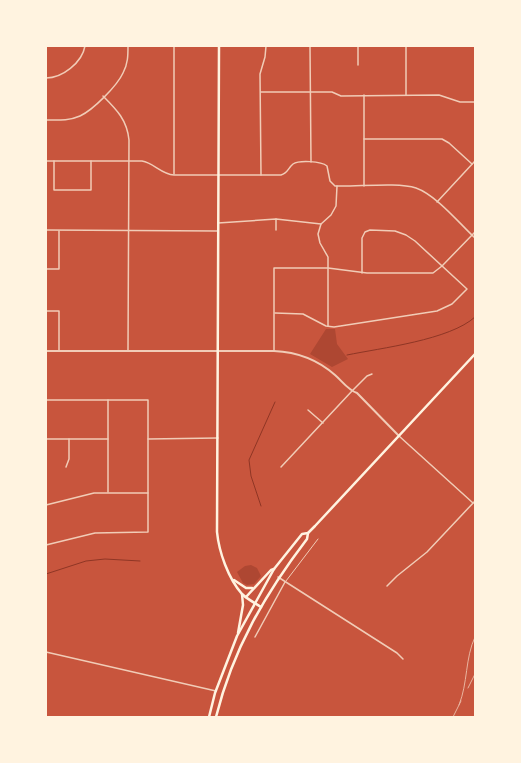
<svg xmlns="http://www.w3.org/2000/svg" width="521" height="763" viewBox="0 0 521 763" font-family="Montserrat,sans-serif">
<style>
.green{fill:#ae4732}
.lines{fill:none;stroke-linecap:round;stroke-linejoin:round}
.stream{stroke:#8f3625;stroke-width:1}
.service{stroke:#f1ccb7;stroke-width:1}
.minor{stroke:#f1ccb7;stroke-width:1.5}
.tertiary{stroke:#f1ccb7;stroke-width:2}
.secondary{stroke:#fff3e0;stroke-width:2.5}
.rail{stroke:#e9b49f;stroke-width:1}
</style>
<rect width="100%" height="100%" fill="#c8553d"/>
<!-- green -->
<g class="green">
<polygon points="326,329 335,329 337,344 348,359 332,367 310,354"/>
<polygon points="251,565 257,568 261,576 254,584 247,585 243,583 237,572 245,566"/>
</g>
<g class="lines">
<!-- stream -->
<g class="stream">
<path d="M347,355c34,-7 103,-15 128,-38"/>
<polyline points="261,506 251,476 249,460 275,402"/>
<polyline points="46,574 86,561 105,559 140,561"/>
</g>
<!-- service -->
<polyline class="service" points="286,581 318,539"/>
<!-- minor -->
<g class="minor">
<polyline points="310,46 311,162"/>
<polyline points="358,46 358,65"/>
<polyline points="406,46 406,95"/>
<path d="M46,78c16,0 36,-15 39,-32"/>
<polyline points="261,92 332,92 341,96 439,95 460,102 475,102"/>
<polyline points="364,95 364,186"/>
<path d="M103,96c14,14 24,24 26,44l-1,211"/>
<path d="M46,120c11,0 23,1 34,-4 13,-6 37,-30 43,-43 5,-9 5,-18 5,-27"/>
<polyline points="364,139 442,139 449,143 472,164"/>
<path d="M46,161h96c12,2 19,13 32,14h107c7,-2 7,-7 12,-11 6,-4 28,-3 34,2l3,15 5,5c21,1 63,-4 81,2 20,7 43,35 59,50"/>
<polyline points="54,161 54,190 91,190 91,161"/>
<polyline points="174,174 174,46"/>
<polyline points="261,175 260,74 265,57 266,46"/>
<polyline points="437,202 475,161"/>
<polyline points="218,223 276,219 321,224"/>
<polyline points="46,230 218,231"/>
<polyline points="276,230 276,219"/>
<polyline points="46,269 59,269 59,231"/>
<polyline points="46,311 59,311 59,351"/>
<polyline points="275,313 303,314 326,326 334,327 437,311 452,304 467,289 415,241 406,235 395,231 370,230 365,232 362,238 362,273"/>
<polyline points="328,326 328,257 320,243 318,234 321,224 331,215 336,206 337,186"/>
<polyline points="274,351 274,268 328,268 367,273 433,273 442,266 475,232"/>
<polyline points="46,400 148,400 148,532 95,533 46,545"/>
<polyline points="108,400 108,492"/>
<polyline points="308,410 323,423"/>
<polyline points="399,436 473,503"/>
<polyline points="46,439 108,439"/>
<polyline points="148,439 218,438"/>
<polyline points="66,467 69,459 69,439"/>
<polyline points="281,467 352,391 367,376 372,374"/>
<polyline points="46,505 94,493 148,493"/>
<polyline points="278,577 397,653 403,659"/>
<polyline points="387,586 397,576 427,552 475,501"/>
<polyline points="255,637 285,582"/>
<polyline points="46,652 216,691"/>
<polyline points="46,717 47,717"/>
</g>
<!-- tertiary -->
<path class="tertiary" d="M46,351h228c23,1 44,9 61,24 7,6 13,15 22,18l42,43"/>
<!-- secondary -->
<g class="secondary">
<path d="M219,46l-2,486c2,20 11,46 25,62 5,5 13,9 19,13"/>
<polyline points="234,580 246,588 252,588"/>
<polyline points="246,597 271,570 274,569"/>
<polyline points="238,633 243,605 242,594"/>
<polyline points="209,717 215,693 237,636 274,569 302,534 308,533 315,526 475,354"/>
<path d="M216,717c17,-68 49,-123 91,-178l1,-6"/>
</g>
<!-- rail -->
<g class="rail">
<polyline points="468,688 475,674"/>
<path d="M459,705c9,-22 6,-47 16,-68"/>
<polyline points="453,717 461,701"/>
</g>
</g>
<!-- border -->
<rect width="521" height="763" fill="none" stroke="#fff3e0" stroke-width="94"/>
</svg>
